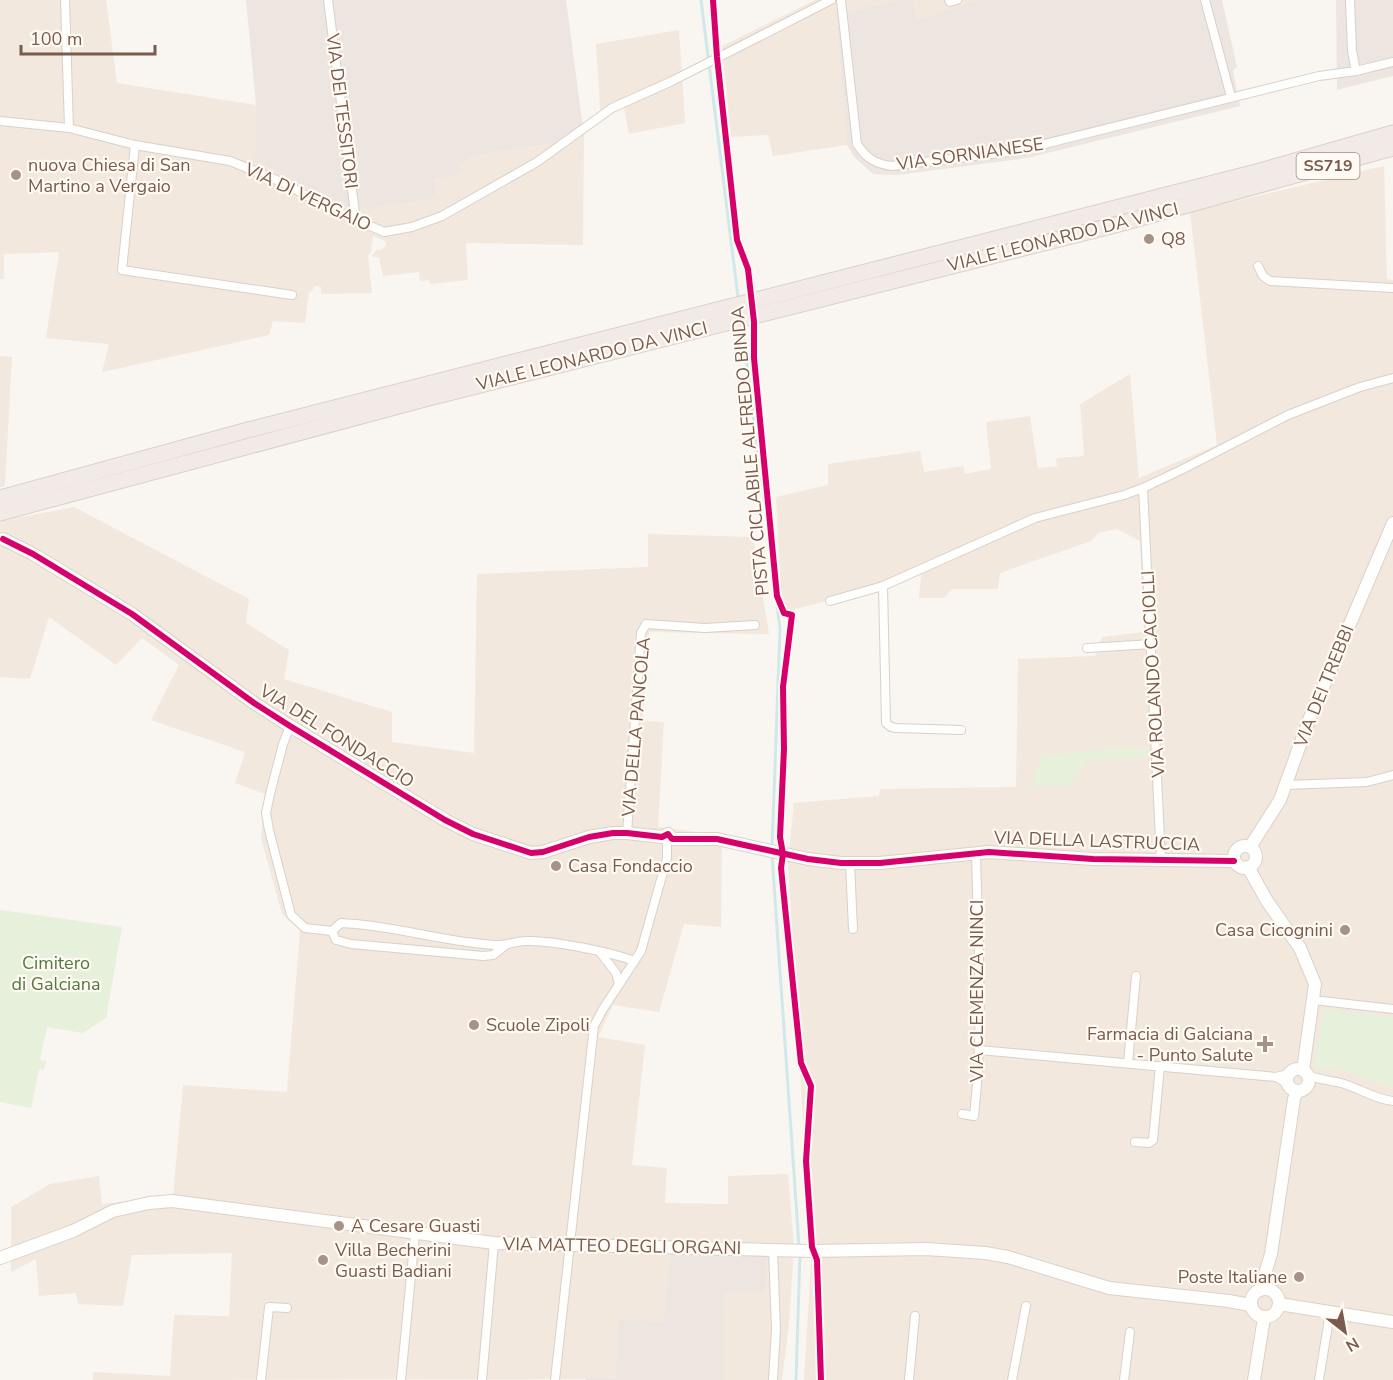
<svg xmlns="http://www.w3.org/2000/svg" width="1393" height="1380" viewBox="0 0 1393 1380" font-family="'Nunito Sans',sans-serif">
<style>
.residential{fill:#f2e8de}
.industrial{fill:#ede5e0}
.green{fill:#e7f0db}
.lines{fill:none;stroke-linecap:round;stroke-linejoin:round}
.stream{stroke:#d0e8ea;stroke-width:3}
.street-casing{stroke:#d7d1cb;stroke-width:10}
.secondary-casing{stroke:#d9d2cb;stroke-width:14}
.highway-casing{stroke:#dad1cc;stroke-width:17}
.street{stroke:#fefefd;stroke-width:8}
.secondary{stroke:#fefefd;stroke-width:12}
.highway{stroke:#f2eae7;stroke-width:15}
.cycleway-casing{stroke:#fffaf3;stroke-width:10}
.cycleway{stroke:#d6006c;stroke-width:6}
.poi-dot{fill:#a69286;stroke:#fffaf3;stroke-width:2}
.labels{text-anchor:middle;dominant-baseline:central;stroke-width:4.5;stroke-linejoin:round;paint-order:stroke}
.shield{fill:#fffaf3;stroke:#a28b7f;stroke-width:1.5}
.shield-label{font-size:16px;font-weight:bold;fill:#7a5c4d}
.street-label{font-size:18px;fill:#7a5c4d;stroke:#fffaf3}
.poi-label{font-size:18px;fill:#7a5c4d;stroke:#fffaf3;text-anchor:start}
.park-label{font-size:18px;fill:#537a41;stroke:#fffaf3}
</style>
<rect width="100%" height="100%" fill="#f9f5f0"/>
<!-- residential -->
<g class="residential">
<polygon points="0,0 106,0 117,83 256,105 255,159 437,198 434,178 477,155 554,143 584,135 583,245 466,243 468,280 430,284 429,280 420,281 419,272 383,276 379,258 372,256 377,249 380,250 386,246 385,241 373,236 371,252 368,256 372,293 321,294 321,287 315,286 312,291 309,292 305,323 273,321 269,335 102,372 109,344 46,338 59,252 4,254 4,279 0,279"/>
<polygon points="815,0 899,0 836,16 847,145 773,156 768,135 731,137 722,46"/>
<polygon points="912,0 980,0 918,20"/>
<polygon points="679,30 685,123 629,134 624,107 601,120 596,44"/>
<polygon points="1384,166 1387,279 1393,280 1393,1380 804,1380 811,1262 788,862 794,803 879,796 880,789 1016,787 1018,659 1095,656 1102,637 1144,632 1140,541 1117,529 1098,533 1091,541 1000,573 998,589 952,589 944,598 919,598 921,575 782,613 776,497 828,485 828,464 920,451 924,472 963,466 965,474 991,469 986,422 1030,416 1038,468 1057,466 1056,458 1084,456 1080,404 1130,374 1139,478 1217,445 1190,212"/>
<polygon points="0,356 12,357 5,486 0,487"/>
<polygon points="74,507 249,599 246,623 289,650 284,679 392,712 392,742 474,753 477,574 648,567 648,534 753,537 769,634 649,632 643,721 664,722 658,827 722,835 721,927 684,924 659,1012 613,1005 598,1037 645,1045 632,1165 667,1168 665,1203 728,1204 728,1176 788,1174 794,1247 789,1325 782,1380 724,1380 724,1293 670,1252 665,1322 616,1379 93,1380 93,1372 170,1376 174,1315 229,1316 232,1253 132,1255 123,1306 78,1304 76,1293 39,1296 36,1259 11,1272 11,1207 50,1184 99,1176 102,1204 173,1196 183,1085 287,1092 300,930 282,914 261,838 265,794 235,783 245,752 151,720 179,665 142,638 116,665 49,617 30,679 0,677 0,521"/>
</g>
<!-- industrial -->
<g class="industrial">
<polygon points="246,0 566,0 584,135 554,143 477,155 460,164 460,174 434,179 437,198 347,211 255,159 256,105"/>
<polygon points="899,0 912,0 918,20 978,0 1222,0 1237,67 1233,71 1240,106 1027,158 897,175 873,174 855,158 847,145 836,15"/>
<polygon points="1336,0 1393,0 1393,76 1337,90"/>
<polygon points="670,1252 766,1254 765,1291 724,1293 724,1380 586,1380 586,1378 616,1379 619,1319 664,1322"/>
</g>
<!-- green -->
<g class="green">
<polygon points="1111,748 1149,748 1149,758 1088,760 1069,786 1032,786 1041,757"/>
<polygon points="0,910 122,927 106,1018 83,1033 47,1027 40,1060 46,1061 44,1070 39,1069 31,1108 0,1102"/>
<path d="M1324,1009l69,8v70c-13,-2 -21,-6 -32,-11 -16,-6 -32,-8 -48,-9z"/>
</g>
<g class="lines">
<!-- stream -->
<g class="stream">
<polyline points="701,0 738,297"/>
<polyline points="742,325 780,629 772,848"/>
<polyline points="772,855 799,1246"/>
<polyline points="796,1380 800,1253"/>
</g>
<!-- street casing -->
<g class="street-casing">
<g id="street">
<polyline points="65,0 69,128"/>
<polyline points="328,0 356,221"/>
<path d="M841,0l16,144c9,14 18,20 35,22l124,-15 303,-75 37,-5"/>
<polyline points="949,0 950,2 957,0"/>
<polyline points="1205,0 1231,97"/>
<polyline points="1350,0 1352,51 1356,71 1393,62"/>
<polyline points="0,121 69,128 135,145 230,161 284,183 323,205 384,232 412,227 442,216 537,162 612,108 672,81 831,0"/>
<polyline points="135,145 122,270 292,295"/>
<polyline points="1258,266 1263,276 1270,281 1393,288"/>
<polyline points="1143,488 1161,860"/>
<polyline points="883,586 886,723 891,727 896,728 961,730"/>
<polyline points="830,601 883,586 1035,518 1124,495 1143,488 1181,470 1288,415 1360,387 1393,378"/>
<polyline points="1087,648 1152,644"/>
<polyline points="290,726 283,744 270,794 266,813 269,830 291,915 305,928 332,931"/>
<polyline points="1286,785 1367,782 1393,775"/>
<polyline points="627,833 641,633 646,624 705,628 755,625"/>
<polyline points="850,863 853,929"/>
<path d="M332,931l9,-8c52,2 102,19 154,22 10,1 21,-4 31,-4 25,-1 85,11 108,20"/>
<polyline points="332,931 336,940 351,944 483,956 493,955 507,944"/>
<polyline points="600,952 616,973 619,984"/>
<polyline points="1313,1000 1393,1009"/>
<polyline points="979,1050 1276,1077 1288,1074"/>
<polyline points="1128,1063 1136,976"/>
<path d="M1308,1075c11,5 21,5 33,8 18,5 33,16 52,18"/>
<polyline points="1276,1077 1288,1084"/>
<path d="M962,1114l12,2c10,-87 4,-176 2,-263"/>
<polyline points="1135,1142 1149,1143 1153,1140 1160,1066"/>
<polyline points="773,1250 776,1329 773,1380"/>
<polyline points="261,1380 269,1307 287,1308"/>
<polyline points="401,1380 415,1234"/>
<polyline points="482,1380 494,1243"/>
<polyline points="555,1380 594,1026 603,1009 641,951 667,858 667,844"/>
<polyline points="909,1380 915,1316"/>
<polyline points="1012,1380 1026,1306"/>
<polyline points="1124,1380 1130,1332"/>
<polyline points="1319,1380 1330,1313"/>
</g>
</g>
<!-- secondary casing -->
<g class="secondary-casing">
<g id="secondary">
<polyline points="3,539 33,554 132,614 254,703 290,726 445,820 473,834 531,853 543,852 589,837 613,833 627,833 662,837 668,834 672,839 717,839 808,859 841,863 880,863 989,852 1093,859 1234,861"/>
<circle cx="1245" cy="857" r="11"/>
<polyline points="1250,847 1280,800 1309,720 1393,523"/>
<polyline points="1248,867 1267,901 1300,948 1315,984 1303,1070"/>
<circle cx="1298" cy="1080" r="11"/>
<polyline points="0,1258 73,1231 113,1211 149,1203 172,1201 494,1243 812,1251 926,1249 985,1253 1008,1257 1109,1288 1229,1301 1250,1305"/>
<circle cx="1265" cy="1303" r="14"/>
<polyline points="1260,1290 1271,1254 1294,1099 1297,1091"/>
<polyline points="1279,1304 1393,1322"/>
<polyline points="1254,1380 1264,1318"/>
</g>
</g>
<!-- highway casing -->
<g class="highway-casing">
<g id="highway">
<polyline points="0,498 248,430 1260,171 1393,133"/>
<polyline points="0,513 421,400 1119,224 1393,148"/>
</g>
</g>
<!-- street -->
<use href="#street" class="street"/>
<!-- secondary -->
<use href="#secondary" class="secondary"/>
<!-- highway -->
<use href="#highway" class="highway"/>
<!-- cycleway casing -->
<g class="cycleway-casing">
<g id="cycleway">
<polyline points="713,0 717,57 737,240 748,269 754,322 754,358 777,596 784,613 792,615 783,687 784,749 780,837 783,854 781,868 801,1063 811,1086 806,1161 812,1247 817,1260 821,1380"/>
<polyline points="3,539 33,554 132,614 254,703 290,726 445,820 473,834 531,853 543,852 589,837 613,833 627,833 662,837 668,834 672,839 717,839 808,859 841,863 880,863 989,852 1093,859 1234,861"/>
</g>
</g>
<!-- cycleway -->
<use href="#cycleway" class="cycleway"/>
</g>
<!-- markers -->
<g class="poi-dot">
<circle cx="16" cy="175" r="6"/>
<circle cx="1149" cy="239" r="6"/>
<circle cx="556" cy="866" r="6"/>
<circle cx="1345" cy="930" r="6"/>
<circle cx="474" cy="1025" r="6"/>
<path d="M1262 1035h6v6h6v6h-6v6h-6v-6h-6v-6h6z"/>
<circle cx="339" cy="1226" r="6"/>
<circle cx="323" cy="1260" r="6"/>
<circle cx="1299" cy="1277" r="6"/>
</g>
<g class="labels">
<!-- shield labels -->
<rect class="shield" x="1296.5" y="153" width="63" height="26" rx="4.5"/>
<g class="shield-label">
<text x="1328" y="166">SS719</text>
</g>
<!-- street labels -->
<g class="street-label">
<text transform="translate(342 111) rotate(83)">VIA DEI TESSITORI</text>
<text transform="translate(970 154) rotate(-8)">VIA SORNIANESE</text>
<text transform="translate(308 197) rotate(25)">VIA DI VERGAIO</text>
<text transform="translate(1063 237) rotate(-14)">VIALE LEONARDO DA VINCI</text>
<text transform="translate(592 356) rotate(-14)">VIALE LEONARDO DA VINCI</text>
<text transform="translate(750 451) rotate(-95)">PISTA CICLABILE ALFREDO BINDA</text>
<text transform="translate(1153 674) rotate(-93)">VIA ROLANDO CACIOLLI</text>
<text transform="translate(1324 686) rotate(-68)">VIA DEI TREBBI</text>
<text transform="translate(636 727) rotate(-85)">VIA DELLA PANCOLA</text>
<text transform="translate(337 736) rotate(32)">VIA DEL FONDACCIO</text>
<text transform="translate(1097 841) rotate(2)">VIA DELLA LASTRUCCIA</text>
<text transform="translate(977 991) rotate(-90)">VIA CLEMENZA NINCI</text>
<text transform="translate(622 1246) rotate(1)">VIA MATTEO DEGLI ORGANI</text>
</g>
<!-- poi labels -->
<g class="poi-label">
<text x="28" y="165">nuova Chiesa di San<tspan x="28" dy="21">Martino a Vergaio</tspan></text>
<text x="1161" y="239">Q8</text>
<text x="568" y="866">Casa Fondaccio</text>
<text x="1333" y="930" text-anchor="end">Casa Cicognini</text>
<text x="486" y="1025">Scuole Zipoli</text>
<text x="1253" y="1034" text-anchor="end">Farmacia di Galciana<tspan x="1253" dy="21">- Punto Salute</tspan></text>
<text x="351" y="1226">A Cesare Guasti</text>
<text x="335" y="1250">Villa Becherini<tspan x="335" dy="21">Guasti Badiani</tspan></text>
<text x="1287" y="1277" text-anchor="end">Poste Italiane</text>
</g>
<!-- park labels -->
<g class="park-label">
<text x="56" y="963">Cimitero<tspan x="56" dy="21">di Galciana</tspan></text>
</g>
</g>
<!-- north arrow -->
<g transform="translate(1345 1332) rotate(149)" stroke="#fffaf3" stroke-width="4.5" paint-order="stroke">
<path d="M0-4.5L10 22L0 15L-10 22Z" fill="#7a5c4d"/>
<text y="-9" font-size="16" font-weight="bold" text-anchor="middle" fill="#7a5c4d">N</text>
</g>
<!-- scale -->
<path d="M21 45v9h134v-9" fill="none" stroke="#7a5c4d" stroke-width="3"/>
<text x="30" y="45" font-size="18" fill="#7a5c4d" stroke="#fffaf3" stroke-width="4.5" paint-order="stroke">100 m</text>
</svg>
